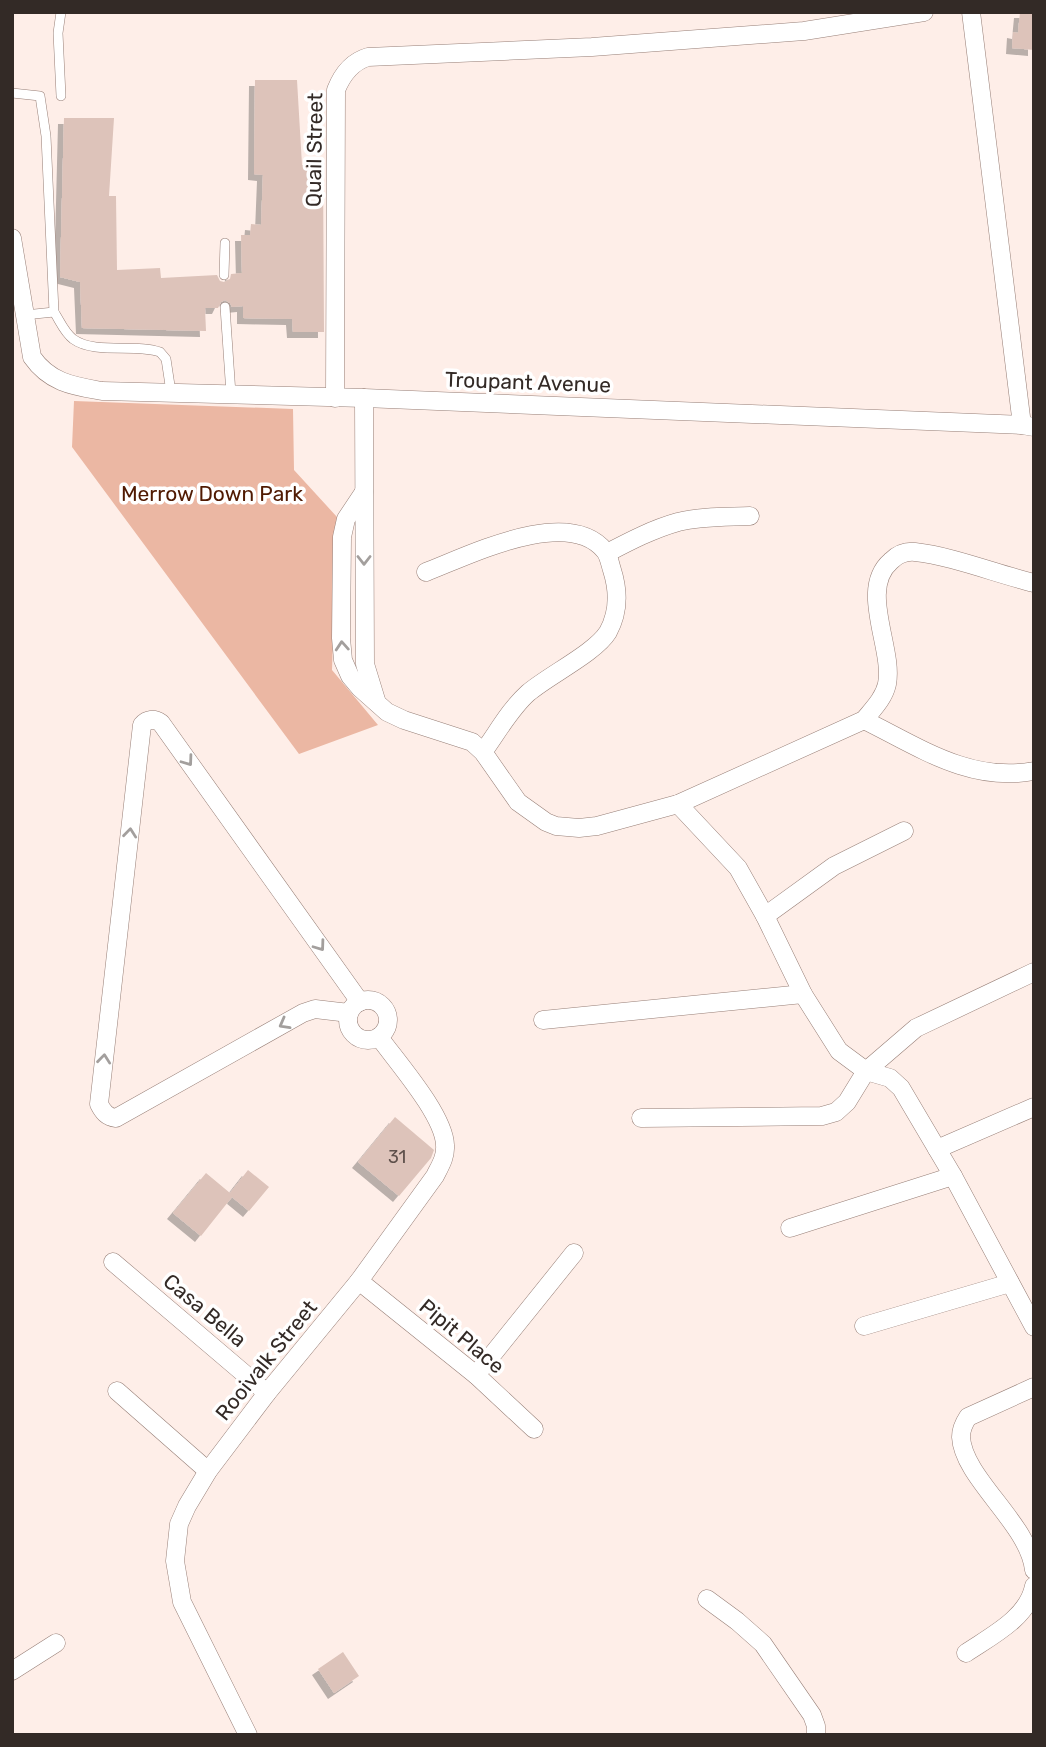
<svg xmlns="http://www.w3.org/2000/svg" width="1046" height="1747" viewBox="0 0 1046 1747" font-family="Rubik,sans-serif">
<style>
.green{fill:#ebb7a3}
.building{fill:#ddc3ba;filter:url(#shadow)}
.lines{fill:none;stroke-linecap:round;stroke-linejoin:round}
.lane-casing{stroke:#977f77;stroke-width:10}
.street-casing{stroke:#977f77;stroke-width:19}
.lane{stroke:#fff;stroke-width:9}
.street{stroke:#fff;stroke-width:18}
.oneway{stroke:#a39f9d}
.labels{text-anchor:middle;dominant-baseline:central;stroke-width:7;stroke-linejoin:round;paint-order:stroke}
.number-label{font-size:18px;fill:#5e504b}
.street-label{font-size:21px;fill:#332a26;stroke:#fff}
.park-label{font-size:21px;fill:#501a02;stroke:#fff}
</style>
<defs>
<filter id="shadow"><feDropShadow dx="-6" dy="6" stdDeviation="0" flood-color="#0004"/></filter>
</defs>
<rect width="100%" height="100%" fill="#feeee8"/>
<!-- green -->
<polygon class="green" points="74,401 293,409 294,470 337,517 332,670 378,725 299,754 72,447"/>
<!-- building -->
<g class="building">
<polygon points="1020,12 1034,12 1034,50 1012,48 1013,32 1018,33"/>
<polygon points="255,80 297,80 302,165 323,168 324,332 293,332 292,319 243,318 243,306 232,307 230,303 225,300 221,302 218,308 205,308 206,331 82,328 80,282 60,277 64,118 114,118 109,196 116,196 117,270 160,268 161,278 217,275 220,281 224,282 230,279 231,274 242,273 241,235 250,235 251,224 261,225 263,175 254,174"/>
<polygon points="395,1117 434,1150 431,1158 399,1196 358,1162"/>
<polygon points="248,1170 269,1187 249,1211 232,1197 201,1236 173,1213 206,1173 230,1193"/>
<polygon points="343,1652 359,1676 334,1693 318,1669"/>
</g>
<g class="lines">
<!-- lane casing -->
<g class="lane-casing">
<g id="lane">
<polyline points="61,12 58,33 61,96"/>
<path d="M12,93l28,3 6,40 8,176c6,9 10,20 19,27 22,16 63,4 87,13l6,7 5,33"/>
<polyline points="224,275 225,243"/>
<polyline points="225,307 231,394"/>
<polyline points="25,315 54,312"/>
</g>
</g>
<!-- street casing -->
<g class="street-casing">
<g id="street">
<polyline points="971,12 1022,425"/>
<path d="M12,238l20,119c18,26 42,29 70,34l262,7 658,27 12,2"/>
<path d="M335,398l1,-308c6,-15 15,-28 32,-33l224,-10 212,-16 120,-19"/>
<polyline points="364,398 365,664 376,700"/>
<path d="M364,492l-18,27 -4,18 -1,101 2,22 7,16 10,12 27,24 17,8 68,22 11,10 35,50 28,20 10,4 23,2 18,-2 81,-22 186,-84c9,-11 20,-22 23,-36 7,-36 -29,-95 4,-123 7,-7 14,-10 24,-9 37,4 82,22 119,31"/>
<path d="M607,553c23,-12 46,-24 71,-31 24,-6 48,-5 72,-6"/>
<path d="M426,572c42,-16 142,-67 179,-21 4,5 5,13 7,19 7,22 7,42 -4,62 -13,21 -59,43 -80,61 -18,16 -31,40 -45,59"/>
<path d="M864,720c55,27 106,63 170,51"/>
<polyline points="678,804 738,868 765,916 803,994 839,1051 866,1071 890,1078 901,1088 953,1176 1034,1327"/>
<polyline points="765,916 834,866 904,831"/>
<circle cx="368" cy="1020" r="20"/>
<path d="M349,1013l-34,-4 -12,4 -187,105c-9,-1 -13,-6 -17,-14l43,-379c5,-6 12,-7 19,-2l199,279"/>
<polyline points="543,1020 803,994"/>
<polyline points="641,1118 822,1116 836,1112 847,1102 866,1071 916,1028 1034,972"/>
<polyline points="937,1149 1034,1107"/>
<polyline points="790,1228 953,1176"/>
<polyline points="113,1262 267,1393"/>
<polyline points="359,1281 476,1375 534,1429"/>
<polyline points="864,1326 1010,1283"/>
<polyline points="476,1375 574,1253"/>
<path d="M1034,1387l-66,30c-4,6 -7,12 -7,20 2,41 68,87 73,133"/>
<polyline points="117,1391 208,1471"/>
<polyline points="707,1599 737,1621 763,1644 812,1715 816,1726 816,1735"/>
<path d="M966,1653c25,-17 62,-35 68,-67"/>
<polyline points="12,1671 56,1643"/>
<path d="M248,1735l-66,-133 -7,-41 4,-37 8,-18 21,-35 59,-78 92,-112 76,-105c5,-10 11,-19 10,-31 -1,-30 -48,-83 -66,-108"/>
</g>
</g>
<!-- lane -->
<use href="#lane" class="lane"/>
<!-- street -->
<use href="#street" class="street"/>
</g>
<!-- one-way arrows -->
<defs><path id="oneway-chevron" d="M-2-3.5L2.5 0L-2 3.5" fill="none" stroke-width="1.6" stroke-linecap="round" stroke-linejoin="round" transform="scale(1.75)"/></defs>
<g class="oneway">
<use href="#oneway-chevron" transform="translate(364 560) rotate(90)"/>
<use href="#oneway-chevron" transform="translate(342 646) rotate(-94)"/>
<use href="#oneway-chevron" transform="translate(188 761) rotate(54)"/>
<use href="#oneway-chevron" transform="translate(130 833) rotate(-84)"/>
<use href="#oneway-chevron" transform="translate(320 946) rotate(54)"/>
<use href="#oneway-chevron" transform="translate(284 1024) rotate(151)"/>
<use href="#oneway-chevron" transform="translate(104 1059) rotate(-84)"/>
</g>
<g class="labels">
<!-- number labels -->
<g class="number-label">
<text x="397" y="1157">31</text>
</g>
<!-- street labels -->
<g class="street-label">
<text transform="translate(314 150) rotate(-89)">Quail Street</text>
<text transform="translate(528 382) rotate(2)">Troupant Avenue</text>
<text transform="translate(205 1310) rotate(40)">Casa Bella</text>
<text transform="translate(462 1336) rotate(40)">Pipit Place</text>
<text transform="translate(266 1360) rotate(-51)">Rooivalk Street</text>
</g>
<!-- park labels -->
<g class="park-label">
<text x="212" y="493">Merrow Down Park</text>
</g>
</g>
<!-- border -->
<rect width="1046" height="1747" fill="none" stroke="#332a26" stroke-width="28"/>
</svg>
